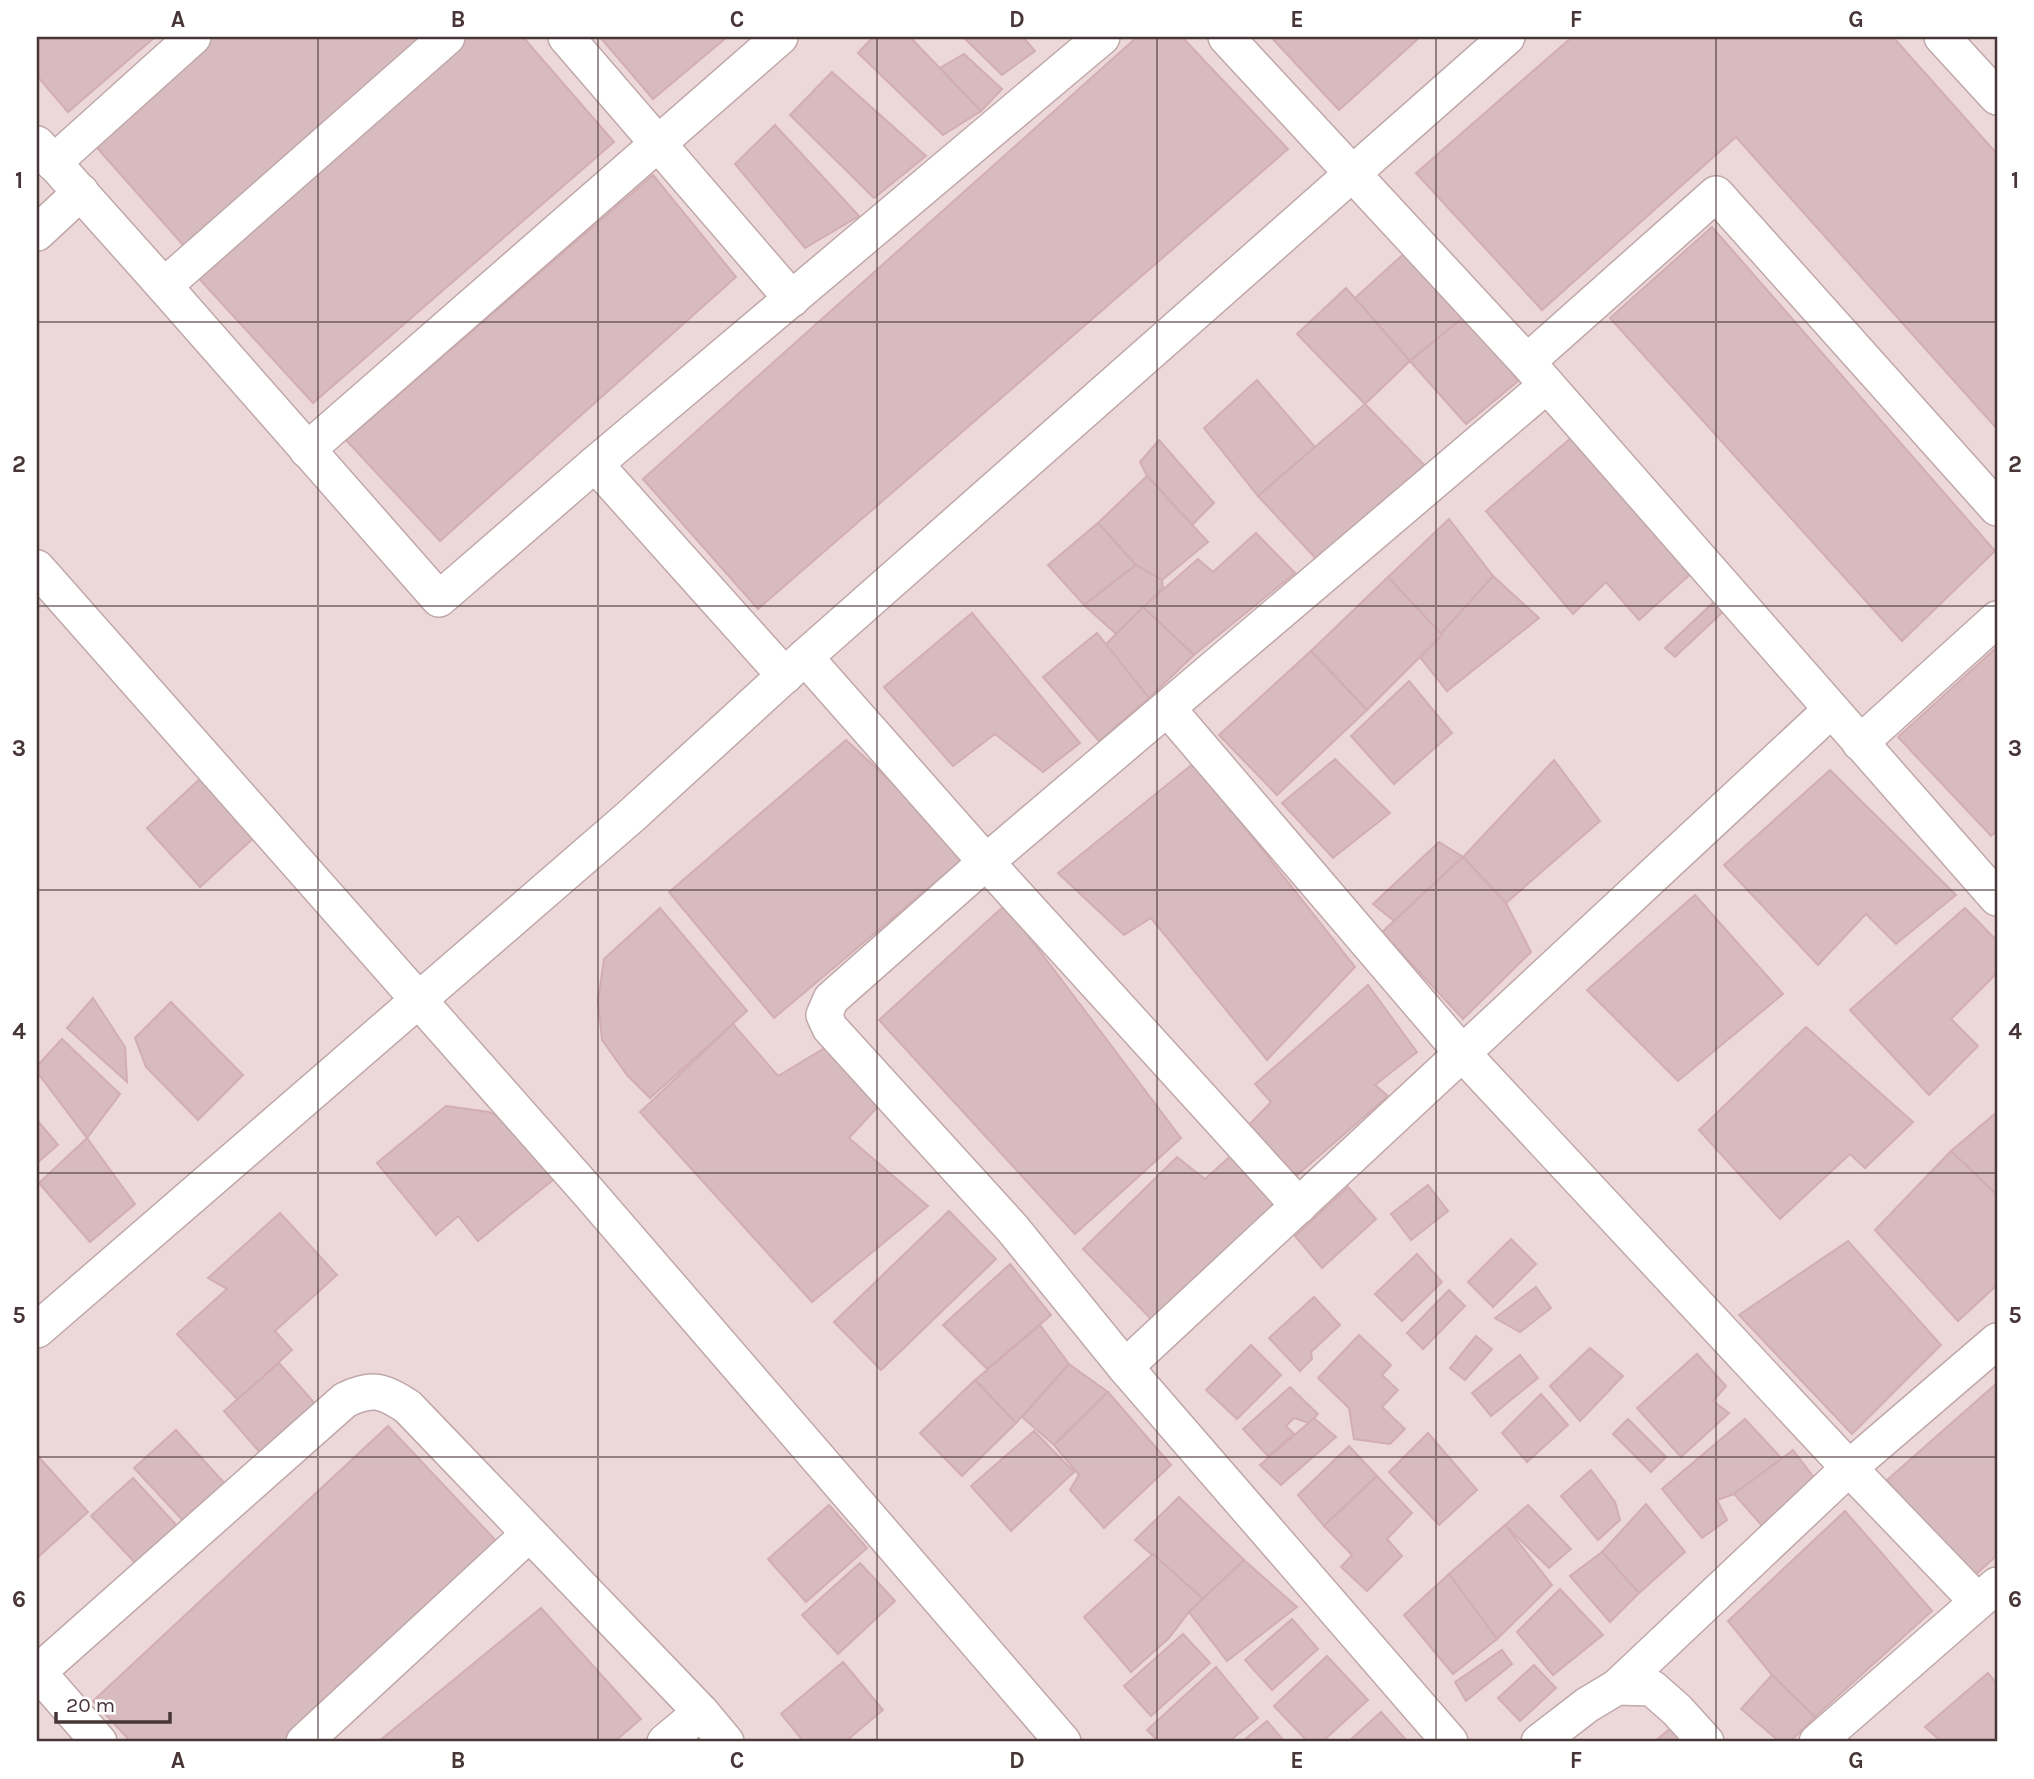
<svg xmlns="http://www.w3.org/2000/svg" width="2034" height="1779" viewBox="0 0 2034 1779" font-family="Karla,sans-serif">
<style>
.residential{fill:#edd8d9}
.building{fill:#d7bbbe;stroke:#d2aeb2;stroke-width:2}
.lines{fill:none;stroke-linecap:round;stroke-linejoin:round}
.minor-casing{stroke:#c0a8aa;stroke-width:38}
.minor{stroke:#fff;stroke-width:35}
.grid{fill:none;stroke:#483537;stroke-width:2;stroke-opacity:0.55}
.neatline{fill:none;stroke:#483537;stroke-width:2.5}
.grid-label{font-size:23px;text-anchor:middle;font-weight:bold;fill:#483537}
</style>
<rect width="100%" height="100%" fill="#f4e6e7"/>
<!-- residential -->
<rect class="residential" x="37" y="37" width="1960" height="1705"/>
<!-- building -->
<g class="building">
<polygon points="37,37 155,37 68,112 37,76"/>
<polygon points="212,37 421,37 184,246 92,142"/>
<polygon points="464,37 523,37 614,142 313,403 193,272"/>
<polygon points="600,37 727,37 653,99"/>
<polygon points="873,37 910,37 981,111 943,135 858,53"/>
<polygon points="963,37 1023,37 1035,51 1002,75"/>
<polygon points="1137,37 1182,37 1288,149 758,609 643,479"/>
<polygon points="1271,37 1420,37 1339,110"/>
<polygon points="1572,37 1893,37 1997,154 1997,429 1736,137 1542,310 1416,173"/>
<polygon points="964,54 1002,89 981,111 940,68"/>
<polygon points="832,72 926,156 874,198 790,115"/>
<polygon points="775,125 859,216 805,248 735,164"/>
<polygon points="653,175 736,277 440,541 346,440"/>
<polygon points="1712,227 1995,551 1902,641 1610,318"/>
<polygon points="1408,250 1466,315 1410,361 1355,298"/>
<polygon points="1346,288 1410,361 1365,404 1297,334"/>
<polygon points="1466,315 1518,381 1466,424 1410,361"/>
<polygon points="1257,380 1315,447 1258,496 1204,428"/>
<polygon points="1365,404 1429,470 1322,565 1258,496"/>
<polygon points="1571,438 1693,572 1639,620 1606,582 1573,614 1486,511"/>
<polygon points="1159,440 1214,503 1192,525 1147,476 1140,462"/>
<polygon points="1147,476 1208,542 1162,580 1136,565 1098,523"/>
<polygon points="1449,519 1493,576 1442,635 1388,577"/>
<polygon points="1098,523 1136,565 1084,605 1048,565"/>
<polygon points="1256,533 1295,573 1194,655 1143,607 1198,559 1213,572"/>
<polygon points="1136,565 1162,580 1163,588 1116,634 1084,605"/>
<polygon points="1493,576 1539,618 1447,691 1420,657"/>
<polygon points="1388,577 1442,635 1367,710 1311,651"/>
<polygon points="1717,599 1726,609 1675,657 1665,648"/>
<polygon points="1143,607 1194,655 1149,698 1105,645"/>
<polygon points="972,613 1080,743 1043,772 995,734 953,766 884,687"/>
<polygon points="1097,633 1149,698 1099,741 1043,677"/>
<polygon points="1997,647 1997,831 1991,836 1898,737"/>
<polygon points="1311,651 1367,710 1277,795 1219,735"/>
<polygon points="1409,681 1452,733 1394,784 1351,736"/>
<polygon points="846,740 969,854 774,1018 669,892"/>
<polygon points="1335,759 1390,813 1333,858 1282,803"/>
<polygon points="1554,760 1600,821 1506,903 1463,857"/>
<polygon points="1194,763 1355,967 1267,1060 1151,918 1124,935 1058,873"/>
<polygon points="1830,770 1956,895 1896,944 1866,914 1818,965 1724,865"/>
<polygon points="202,777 256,836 200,887 147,828"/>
<polygon points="1439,842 1463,857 1394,921 1373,904"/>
<polygon points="1463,857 1506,903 1531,952 1463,1019 1382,932"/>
<polygon points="1695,895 1783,994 1678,1081 1587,990"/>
<polygon points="1005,905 1181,1138 1075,1234 879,1020"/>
<polygon points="660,908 747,1011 650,1098 627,1075 602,1040 598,1001 604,959"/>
<polygon points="1965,908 1997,941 1997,973 1951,1019 1978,1046 1929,1095 1850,1010"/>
<polygon points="1368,985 1417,1052 1375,1085 1388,1096 1295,1177 1246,1128 1271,1102 1255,1084"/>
<polygon points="93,998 125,1047 127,1082 67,1028"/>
<polygon points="171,1002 243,1075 198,1120 146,1067 135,1038"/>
<polygon points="733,1024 778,1076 828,1046 883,1101 849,1138 928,1206 812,1302 640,1112"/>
<polygon points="1806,1027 1913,1122 1865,1168 1850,1154 1780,1219 1699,1130"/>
<polygon points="62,1039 120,1094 87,1138 37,1072 37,1066"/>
<polygon points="446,1106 489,1112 519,1126 559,1175 478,1241 458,1216 436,1235 377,1163"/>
<polygon points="1997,1112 1997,1195 1951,1151"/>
<polygon points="37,1120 58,1145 37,1163"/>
<polygon points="87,1138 135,1204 90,1242 39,1183"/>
<polygon points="1951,1151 1997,1195 1997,1285 1958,1321 1875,1230"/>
<polygon points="1234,1153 1281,1206 1154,1322 1083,1249 1177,1157 1205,1179"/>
<polygon points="1428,1185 1448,1211 1411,1240 1391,1214"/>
<polygon points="1348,1187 1376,1219 1322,1268 1295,1236"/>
<polygon points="949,1211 996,1259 881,1370 834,1322"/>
<polygon points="280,1213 337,1275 275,1331 292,1350 238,1400 177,1334 227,1289 208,1278"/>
<polygon points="1511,1239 1536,1264 1493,1307 1468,1282"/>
<polygon points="1848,1241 1941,1345 1852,1434 1739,1315"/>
<polygon points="1417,1254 1442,1282 1402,1321 1375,1294"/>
<polygon points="1010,1264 1051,1315 987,1369 943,1325"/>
<polygon points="1536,1287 1551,1308 1520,1332 1495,1318"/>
<polygon points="1449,1290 1465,1306 1423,1349 1407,1333"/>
<polygon points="1314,1297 1340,1325 1311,1352 1312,1359 1300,1371 1269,1338"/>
<polygon points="1040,1325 1069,1364 1016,1423 975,1380"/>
<polygon points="1359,1335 1391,1365 1382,1375 1398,1390 1382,1407 1405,1429 1390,1444 1354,1439 1349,1408 1318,1378"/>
<polygon points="1476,1336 1492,1349 1465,1380 1450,1368"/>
<polygon points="1251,1345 1281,1375 1237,1419 1206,1390"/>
<polygon points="1590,1348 1623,1376 1580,1421 1550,1386"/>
<polygon points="1697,1354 1726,1386 1713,1401 1729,1413 1681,1457 1637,1408"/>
<polygon points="1520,1355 1538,1378 1491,1416 1472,1393"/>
<polygon points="279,1363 318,1407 263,1456 224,1411"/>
<polygon points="1069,1364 1108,1392 1054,1445 1022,1417"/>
<polygon points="975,1380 1016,1423 962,1476 920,1433"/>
<polygon points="1997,1383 1997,1555 1972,1578 1887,1480"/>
<polygon points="1290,1387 1318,1414 1309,1423 1294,1418 1286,1426 1294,1434 1268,1456 1243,1429"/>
<polygon points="1108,1392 1171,1465 1104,1528 1070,1490 1079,1475 1054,1445"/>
<polygon points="1541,1394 1568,1425 1527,1462 1502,1433"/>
<polygon points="1314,1418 1336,1437 1281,1485 1260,1465"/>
<polygon points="1628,1419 1666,1457 1651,1472 1613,1434"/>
<polygon points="1745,1419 1782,1459 1734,1494 1717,1500 1727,1520 1702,1538 1662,1489"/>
<polygon points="388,1426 501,1546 291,1742 131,1742 93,1701"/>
<polygon points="176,1430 228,1487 187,1525 134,1468"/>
<polygon points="1034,1431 1074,1472 1011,1531 971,1486"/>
<polygon points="1428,1433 1477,1490 1439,1525 1389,1472"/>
<polygon points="1349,1446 1377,1476 1324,1526 1298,1495"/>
<polygon points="1793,1450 1822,1488 1764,1528 1734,1494"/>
<polygon points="37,1455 88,1512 37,1558"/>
<polygon points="1591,1470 1615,1502 1620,1520 1598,1540 1561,1496"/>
<polygon points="1377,1476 1412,1513 1387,1539 1402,1556 1367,1591 1341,1567 1352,1555 1324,1526"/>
<polygon points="133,1478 181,1530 140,1568 91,1516"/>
<polygon points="1179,1497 1244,1560 1203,1599 1135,1540"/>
<polygon points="1646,1504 1685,1552 1639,1593 1602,1552"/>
<polygon points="829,1505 867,1548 806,1602 768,1559"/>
<polygon points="1528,1505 1571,1549 1549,1568 1505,1525"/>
<polygon points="1845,1511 1932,1611 1815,1717 1772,1675 1728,1621"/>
<polygon points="1505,1525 1552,1585 1497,1639 1449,1574"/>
<polygon points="1602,1552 1639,1593 1610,1622 1570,1576"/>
<polygon points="1153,1554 1203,1599 1189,1612 1169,1638 1131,1672 1084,1617"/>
<polygon points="1244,1560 1297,1607 1227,1661 1189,1612"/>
<polygon points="860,1563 895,1601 838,1654 802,1615"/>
<polygon points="1449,1574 1497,1639 1453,1674 1404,1615"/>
<polygon points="1560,1589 1603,1635 1553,1675 1517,1632"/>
<polygon points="541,1608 641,1719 614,1742 378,1742"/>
<polygon points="1292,1619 1318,1649 1272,1690 1245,1660"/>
<polygon points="1183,1634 1210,1663 1151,1716 1124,1686"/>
<polygon points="1502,1650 1512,1664 1466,1701 1455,1682"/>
<polygon points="1327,1656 1368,1700 1322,1742 1308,1742 1274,1706"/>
<polygon points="843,1662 883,1710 845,1742 804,1742 781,1714"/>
<polygon points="1534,1665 1556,1688 1520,1721 1498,1698"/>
<polygon points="1216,1667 1258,1718 1228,1742 1159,1742 1147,1730"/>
<polygon points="1988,1673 1997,1684 1997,1742 1942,1742 1925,1727"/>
<polygon points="1772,1675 1815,1717 1790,1742 1780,1742 1741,1709"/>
<polygon points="1381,1712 1408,1742 1348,1742"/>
<polygon points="1267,1721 1285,1742 1242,1742"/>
<polygon points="1672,1727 1685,1742 1654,1742"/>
</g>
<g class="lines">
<!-- minor casing -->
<g class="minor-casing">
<g id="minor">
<polyline points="566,37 792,299"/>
<polyline points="1226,37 1527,362 1997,898"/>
<polyline points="1942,37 1997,97"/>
<polyline points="37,144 164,286 439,599 595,464 1102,37"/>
<polyline points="53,163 193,37"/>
<polyline points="37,233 81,192"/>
<polyline points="164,286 447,37"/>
<polyline points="1527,362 1716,194 1997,508"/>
<polyline points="307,450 780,37"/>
<polyline points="595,464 785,676"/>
<polyline points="37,568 590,1194 1063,1742"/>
<polyline points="805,657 986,862 1299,1206"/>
<polyline points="1168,709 1462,1053 1849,1468 1977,1601"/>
<polyline points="1860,743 1997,619"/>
<polyline points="37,1330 630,817 805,657 1507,37"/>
<polyline points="1125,1367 1831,710"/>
<polyline points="37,1671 99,1742"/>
<path d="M37,1673l308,-273c27,-13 38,-10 63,7l293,305 25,30"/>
<polyline points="1617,1687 1849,1468 1997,1341"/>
<polyline points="304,1742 529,1534"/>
<polyline points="665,1742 701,1712"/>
<polyline points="1450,1742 1125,1367 1012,1228 830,1028 824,1015 831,999 986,862 1547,385"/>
<polyline points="1539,1742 1587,1705 1617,1687 1652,1688 1677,1710 1706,1742"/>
<polyline points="1817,1742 1997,1585"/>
</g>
</g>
<!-- minor -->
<use href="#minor" class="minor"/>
</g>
<!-- grid -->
<path class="grid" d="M318,37v1705M598,37v1705M877,37v1705M1157,37v1705M1436,37v1705M1716,37v1705M37,322h1960M37,606h1960M37,890h1960M37,1173h1960M37,1457h1960"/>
<!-- border -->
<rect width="2034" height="1779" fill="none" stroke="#ffffff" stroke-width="77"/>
<!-- scale -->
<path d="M56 1712v10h114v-10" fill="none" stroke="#483537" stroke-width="3.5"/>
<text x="66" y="1712" font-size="21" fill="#483537" stroke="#ffffff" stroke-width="5" paint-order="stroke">20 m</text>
<rect x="38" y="38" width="1958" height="1702" class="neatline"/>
<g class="grid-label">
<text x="178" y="27">A</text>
<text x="458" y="27">B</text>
<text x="737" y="27">C</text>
<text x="1017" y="27">D</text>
<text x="1297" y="27">E</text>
<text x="1576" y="27">F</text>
<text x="1856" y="27">G</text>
<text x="19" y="188">1</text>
<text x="2015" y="188">1</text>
<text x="19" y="472">2</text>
<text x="2015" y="472">2</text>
<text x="19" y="756">3</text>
<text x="2015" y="756">3</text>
<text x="19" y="1039">4</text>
<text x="2015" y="1039">4</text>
<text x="19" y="1323">5</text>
<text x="2015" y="1323">5</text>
<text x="19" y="1607">6</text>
<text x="2015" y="1607">6</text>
<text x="178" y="1768">A</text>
<text x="458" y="1768">B</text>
<text x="737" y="1768">C</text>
<text x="1017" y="1768">D</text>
<text x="1297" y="1768">E</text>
<text x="1576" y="1768">F</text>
<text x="1856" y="1768">G</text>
</g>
</svg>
